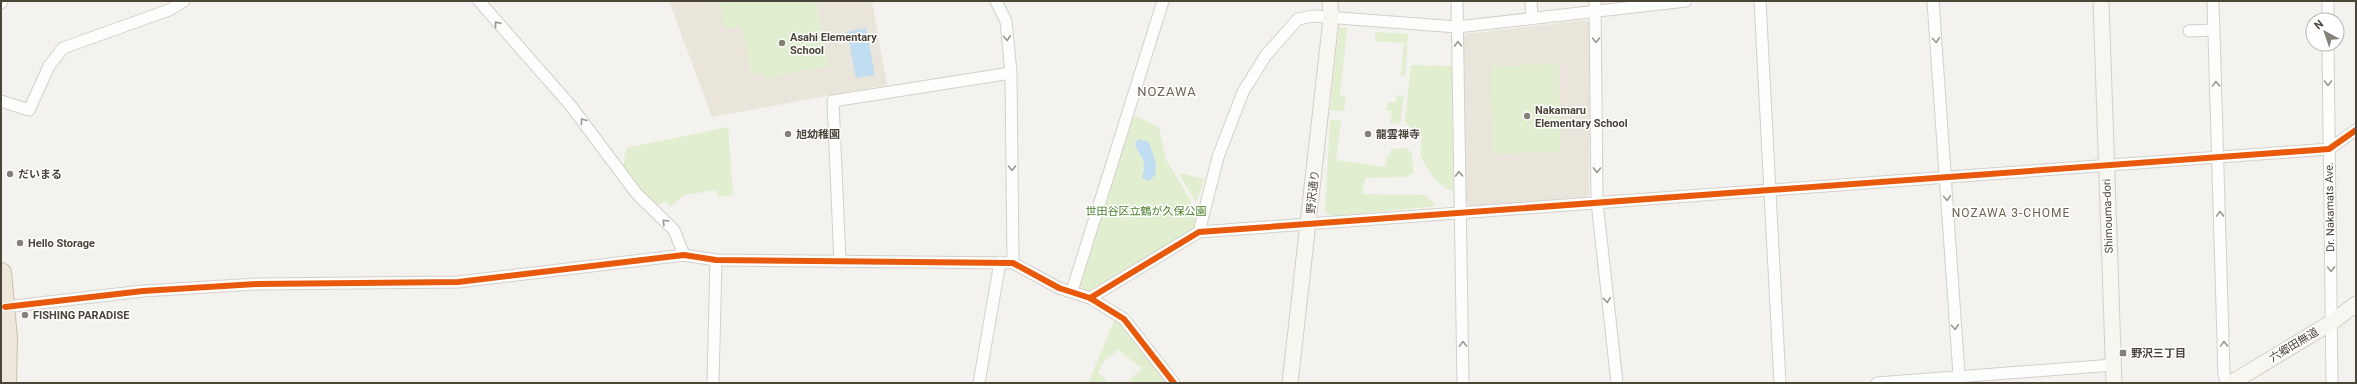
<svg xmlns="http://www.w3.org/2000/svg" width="2357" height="384" viewBox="0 0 2357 384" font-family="Roboto,'Noto Sans JP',sans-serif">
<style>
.education{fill:#eae5da}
.green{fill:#e1eecf}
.water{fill:#c0ddf1}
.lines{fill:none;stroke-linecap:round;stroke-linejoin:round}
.street-casing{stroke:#d2d0cb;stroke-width:13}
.secondary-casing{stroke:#d3cfc5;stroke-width:17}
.highway-casing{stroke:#ccbfa9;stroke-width:22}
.street{stroke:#fdfdfc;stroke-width:11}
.secondary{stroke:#f7f6f1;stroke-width:15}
.highway{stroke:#ede8db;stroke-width:20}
.cycleway-casing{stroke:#fff;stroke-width:8}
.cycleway{stroke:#e8590c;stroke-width:6}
.oneway{stroke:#9b9791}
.poi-dot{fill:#868178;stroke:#fff;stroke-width:1.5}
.labels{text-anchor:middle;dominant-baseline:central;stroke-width:3;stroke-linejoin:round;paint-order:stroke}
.poi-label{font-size:11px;font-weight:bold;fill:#4b4439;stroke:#fff;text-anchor:start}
.street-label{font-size:11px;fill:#4b4439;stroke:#fff}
.park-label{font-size:11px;fill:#4a7f2a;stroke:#fff}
.neighbourhood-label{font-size:12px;letter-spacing:1px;fill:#6e6250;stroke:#fff}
.quarter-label{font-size:13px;letter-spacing:1px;fill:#6e6250;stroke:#fff}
</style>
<rect width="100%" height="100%" fill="#f4f2ee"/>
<!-- education -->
<g class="education">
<polygon points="669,1 872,1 887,85 712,117"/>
<polygon points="1586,20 1590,24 1589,194 1585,198 1470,206 1466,202 1463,39 1466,34"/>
</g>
<!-- green -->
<g class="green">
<polygon points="719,1 816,1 829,66 763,79 761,72 751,74 742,26 725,29"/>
<polygon points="1339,28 1347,28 1340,96 1346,97 1344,111 1330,110"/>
<polygon points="1376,32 1408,34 1405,76 1401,76 1404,43 1375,41"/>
<polygon points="1559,64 1560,152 1493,154 1491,66"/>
<path d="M1411,65l41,1 1,125c-14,-3 -28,-23 -32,-35 -2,-6 1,-14 1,-20l-8,-3 -9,-13z"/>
<polygon points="1397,95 1404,96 1400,124 1390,123 1392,111 1386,110 1388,102 1396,102"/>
<polygon points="1130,113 1159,127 1166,160 1190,199 1198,230 1092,293 1076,289"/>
<polygon points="1330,120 1341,121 1336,160 1385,167 1387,156 1390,156 1391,149 1407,148 1412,154 1413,173 1406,177 1365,178 1362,194 1425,195 1437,206 1333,216 1325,212"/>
<polygon points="728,127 733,195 718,197 717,190 684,195 670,207 666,202 654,206 642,194 623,169 626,148"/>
<polygon points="1179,173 1205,179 1196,203"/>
<polygon points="1117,320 1127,328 1165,383 1126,383 1142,368 1118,350 1105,360 1098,372 1108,383 1088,383 1114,321"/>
</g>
<!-- water -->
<g class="water">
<polygon points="866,28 875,75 856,78 847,32"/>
<path d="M1139,139l10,3 7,22 -1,11 -6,6 -7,-4c7,-20 -5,-21 -7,-34z"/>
</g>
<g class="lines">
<!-- street casing -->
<g class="street-casing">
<g id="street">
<polyline points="479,1 571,106 637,194 674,230 684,255"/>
<polyline points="996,1 1006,21 1011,73 1013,263"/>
<polyline points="1457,1 1463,383"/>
<polyline points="1531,1 1532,18"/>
<polyline points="1595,1 1597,202 1617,383"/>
<polyline points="1760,1 1780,383"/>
<polyline points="1933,1 1959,375"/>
<polyline points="2213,1 2224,374 2227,383"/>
<polyline points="2328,1 2328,20"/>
<polyline points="1,3 2,1"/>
<polyline points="2189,31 2214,30"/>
<polyline points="2328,44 2332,383"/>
<polyline points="1,101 29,110 49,66 63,48 169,10 184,1"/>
<polyline points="1199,232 1218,157 1243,92 1266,55 1298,19 1313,16 1457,27 1686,1"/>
<polyline points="840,262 833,101 1011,73"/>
<polyline points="1072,291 1163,1"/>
<polyline points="1090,298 1199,232 2329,149 2356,130"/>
<polyline points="5,307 143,291 257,284 458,282 684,255 716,260 1013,263 1059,288 1090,298 1124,319 1174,383"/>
<polyline points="713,383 716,260"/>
<polyline points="979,383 1000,262"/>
<polyline points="1877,383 2113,365"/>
</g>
</g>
<!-- secondary casing -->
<g class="secondary-casing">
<g id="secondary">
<polyline points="2101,1 2114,383"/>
<polyline points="1290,383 1331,19 1330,1"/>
<polyline points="2231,383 2332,322 2356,304"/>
</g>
</g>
<!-- highway casing -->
<g class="highway-casing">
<polyline id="highway" points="1,273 7,338 6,383"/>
</g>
<!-- street -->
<use href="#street" class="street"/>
<!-- secondary -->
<use href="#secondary" class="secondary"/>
<!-- highway -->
<use href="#highway" class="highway"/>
<!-- cycleway casing -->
<g class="cycleway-casing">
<g id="cycleway">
<polyline points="1090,298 1199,232 2329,149 2356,130"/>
<polyline points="5,307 143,291 257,284 458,282 684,255 716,260 1013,263 1059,288 1090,298 1124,319 1174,383"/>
</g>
</g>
<!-- cycleway -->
<use href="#cycleway" class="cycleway"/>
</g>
<!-- one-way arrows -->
<defs><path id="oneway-chevron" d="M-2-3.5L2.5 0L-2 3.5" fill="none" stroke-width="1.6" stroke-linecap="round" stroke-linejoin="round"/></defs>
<g class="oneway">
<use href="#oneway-chevron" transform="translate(497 24) rotate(-129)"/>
<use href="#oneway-chevron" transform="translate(1007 38) rotate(85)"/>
<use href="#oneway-chevron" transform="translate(1596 40) rotate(89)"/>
<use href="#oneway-chevron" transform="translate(1936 40) rotate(85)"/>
<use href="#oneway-chevron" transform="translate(1458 44) rotate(-91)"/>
<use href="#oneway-chevron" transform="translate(2328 83) rotate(90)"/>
<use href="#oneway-chevron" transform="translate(2216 84) rotate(-92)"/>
<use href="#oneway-chevron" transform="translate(583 121) rotate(-127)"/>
<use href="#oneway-chevron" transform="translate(1012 168) rotate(89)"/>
<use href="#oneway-chevron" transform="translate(1597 170) rotate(91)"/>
<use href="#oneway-chevron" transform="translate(1459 174) rotate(-91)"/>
<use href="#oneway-chevron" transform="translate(1947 198) rotate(86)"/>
<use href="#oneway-chevron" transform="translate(2220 214) rotate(-92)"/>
<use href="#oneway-chevron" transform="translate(665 222) rotate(-135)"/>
<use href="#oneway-chevron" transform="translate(2331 269) rotate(89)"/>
<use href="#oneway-chevron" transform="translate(1607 300) rotate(84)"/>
<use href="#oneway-chevron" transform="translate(1955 327) rotate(86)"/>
<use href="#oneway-chevron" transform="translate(1463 344) rotate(-91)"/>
<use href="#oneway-chevron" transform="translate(2224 344) rotate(-92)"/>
</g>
<!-- markers -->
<g class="poi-dot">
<circle cx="782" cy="43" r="4"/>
<circle cx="1527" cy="116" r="4"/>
<circle cx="788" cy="134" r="4"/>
<circle cx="1368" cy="134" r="4"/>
<circle cx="10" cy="174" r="4"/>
<circle cx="20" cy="243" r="4"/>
<circle cx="25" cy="315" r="4"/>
<rect x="2119" y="349" width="8" height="8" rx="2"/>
</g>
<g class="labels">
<!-- poi labels -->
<g class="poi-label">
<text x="790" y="37">Asahi Elementary<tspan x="790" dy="13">School</tspan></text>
<text x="1535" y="110">Nakamaru<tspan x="1535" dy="13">Elementary School</tspan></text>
<text x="796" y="134">旭幼稚園</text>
<text x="1376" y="134">龍雲禅寺</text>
<text x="18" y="174">だいまる</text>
<text x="28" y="243">Hello Storage</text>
<text x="33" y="315">FISHING PARADISE</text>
<text x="2131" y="353">野沢三丁目</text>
</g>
<!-- street labels -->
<g class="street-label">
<text transform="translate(1313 192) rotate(-84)">野沢通り</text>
<text transform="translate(2330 207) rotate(-91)">Dr. Nakamats Ave.</text>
<text transform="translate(2108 216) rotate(-92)">Shimouma-dori</text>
<text transform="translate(2294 345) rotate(-31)">六郷田無道</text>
</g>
<!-- park labels -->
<g class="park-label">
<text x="1146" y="211">世田谷区立鶴が久保公園</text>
</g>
<!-- neighbourhood labels -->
<g class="neighbourhood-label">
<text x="2011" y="213">NOZAWA 3-CHOME</text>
</g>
<!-- quarter labels -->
<g class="quarter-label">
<text x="1167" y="91">NOZAWA</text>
</g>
</g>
<!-- border -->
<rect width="2357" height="384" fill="none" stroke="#4b4439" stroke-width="4"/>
<!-- north arrow -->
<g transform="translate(2325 32) rotate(320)"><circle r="19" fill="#ffffff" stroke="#b7b4b0"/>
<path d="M0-3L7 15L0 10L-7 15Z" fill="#868178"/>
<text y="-6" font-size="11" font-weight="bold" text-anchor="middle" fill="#4b4439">N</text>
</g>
</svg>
